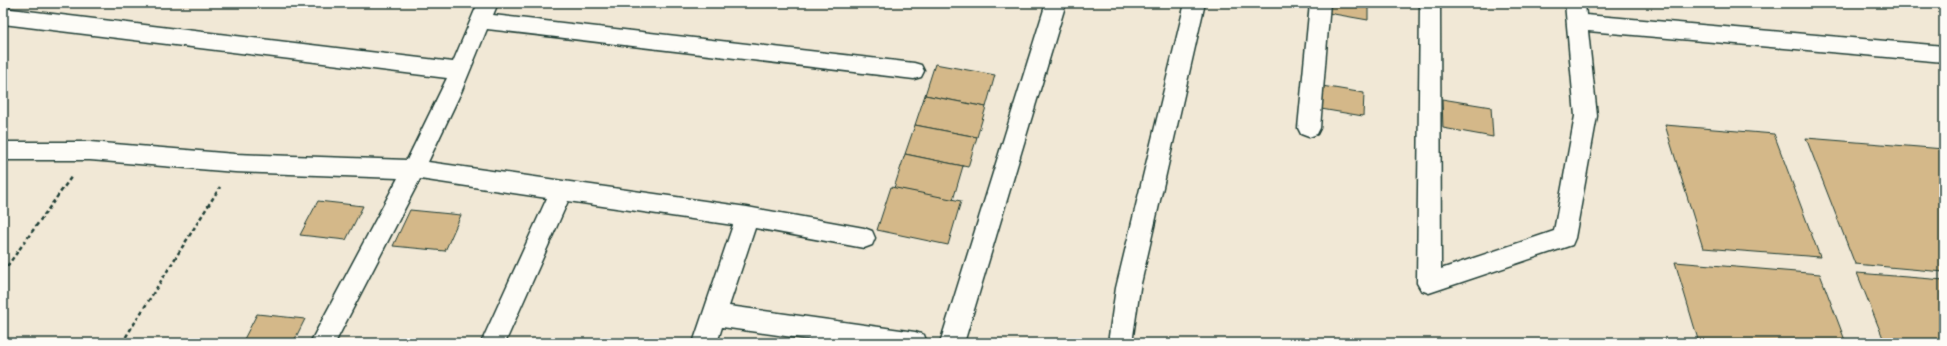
<svg xmlns="http://www.w3.org/2000/svg" width="1947" height="346" viewBox="0 0 1947 346" font-family="'Shantell Sans',sans-serif">
<style>
.building{fill:#d4b889;stroke:#1f3d34}
.lines{fill:none;stroke-linecap:round;stroke-linejoin:round}
.minor-casing{stroke:#1f3d34;stroke-width:3}
.path{stroke:#1f3d34;stroke-width:2.5;stroke-dasharray:4 3;stroke-linecap:butt}
.minor{fill:#fdfcf7;fill-rule:evenodd}
</style>
<rect width="100%" height="100%" fill="#f1e8d6"/>
<filter id="ink" filterUnits="userSpaceOnUse"><feTurbulence type="fractalNoise" baseFrequency=".025" numOctaves="2"/><feDisplacementMap in="SourceGraphic" scale="8" xChannelSelector="R" yChannelSelector="G"/><feConvolveMatrix kernelMatrix="1 2 1 2 8 2 1 2 1" color-interpolation-filters="sRGB"/></filter>
<g filter="url(#ink)">
<!-- building -->
<g class="building">
<polygon points="1329,3 1368,3 1368,20 1328,13"/>
<polygon points="935,64 995,75 986,107 925,95"/>
<polygon points="1322,86 1364,93 1363,116 1321,109"/>
<polygon points="925,95 986,107 977,137 915,125"/>
<polygon points="1442,99 1491,107 1493,137 1443,128"/>
<polygon points="915,125 977,137 968,167 905,154"/>
<polygon points="1665,125 1774,134 1820,257 1703,248"/>
<polygon points="1806,138 1944,149 1944,272 1855,264"/>
<polygon points="905,154 963,166 953,200 894,188"/>
<polygon points="891,187 961,201 948,245 877,230"/>
<polygon points="318,201 363,206 346,240 300,235"/>
<polygon points="410,210 461,215 445,251 393,246"/>
<polygon points="1675,262 1820,274 1846,343 1699,343"/>
<polygon points="1857,273 1944,280 1944,343 1885,343"/>
<polygon points="257,314 305,319 293,343 242,343"/>
</g>
<g class="lines">
<!-- minor casing -->
<g class="minor-casing">
<g id="minor">
<polygon points="478,3 498,3 493,15 914,63 921,65 924,71 921,77 914,79 487,29 462,90 428,162 747,207 864,228 872,231 875,238 872,245 864,248 755,228 729,306 915,332 924,335 927,343 835,343 722,327 717,343 693,343 733,225 568,201 505,343 481,343 547,198 420,179 335,343 310,343 398,178 235,172 90,160 3,160 3,142 90,142 235,154 407,160 447,78 3,24 3,8 453,62"/>
<polygon points="1046,3 1066,3 964,343 940,343"/>
<polygon points="1185,3 1205,3 1140,288 1132,343 1108,343 1116,288"/>
<polygon points="1310,3 1330,3 1320,128 1317,134 1309,137 1301,134 1298,128"/>
<polygon points="1420,3 1440,3 1441,269 1554,231 1575,116 1565,3 1585,3 1586,15 1944,46 1944,62 1588,31 1597,116 1575,238 1572,245 1429,293 1421,290 1417,283"/>
</g>
</g>
<!-- path -->
<g class="path">
<polyline points="3,272 72,176"/>
<polyline points="122,343 220,187"/>
</g>
<!-- minor -->
<use href="#minor" class="minor"/>
</g>
</g>
<!-- margin -->
<rect width="1947" height="346" fill="none" stroke="#fdfcf7" stroke-width="16"/>
<rect x="8" y="8" width="1931" height="330" fill="none" stroke="#1f3d34" stroke-width="1.5" filter="url(#ink)"/>
</svg>
